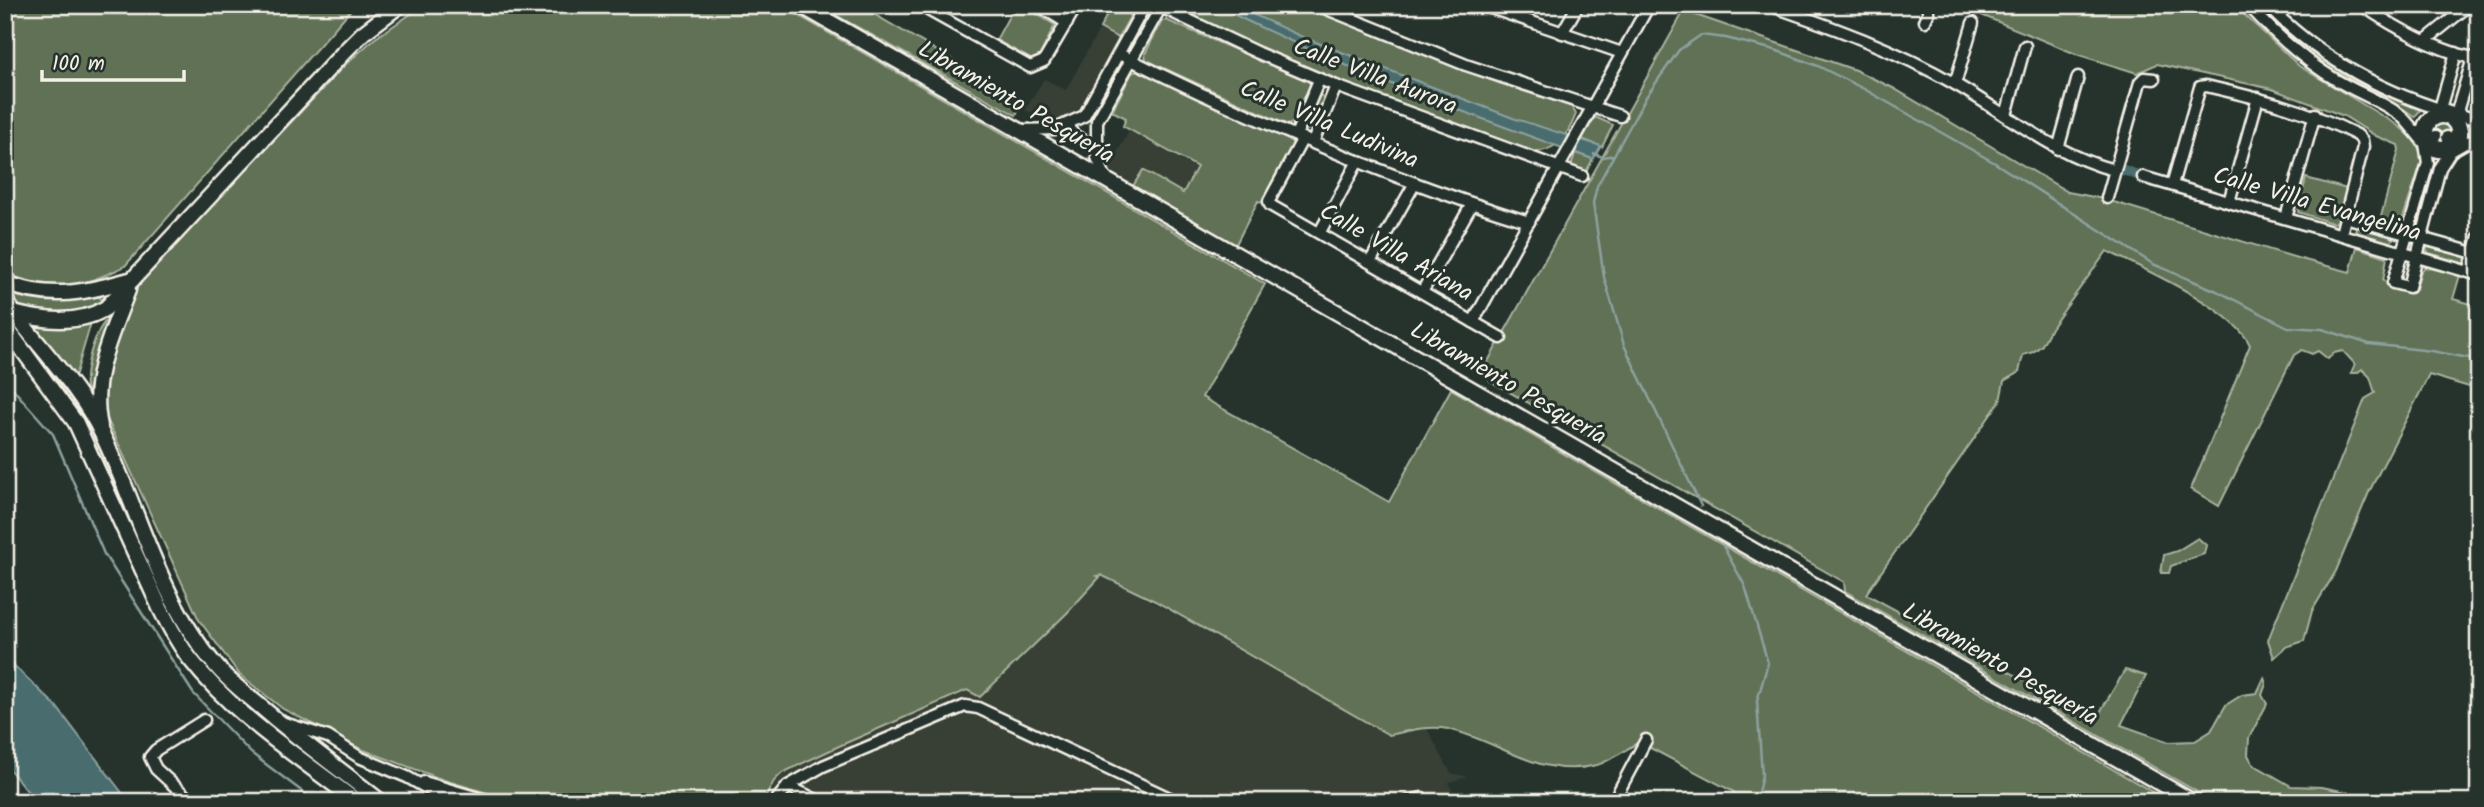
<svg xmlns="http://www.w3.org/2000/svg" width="2484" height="807" viewBox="0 0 2484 807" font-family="Kalam,sans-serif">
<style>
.built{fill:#384036}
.green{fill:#607154;stroke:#aab19e;stroke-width:2}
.water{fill:#486c6e;stroke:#8da19f;stroke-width:2}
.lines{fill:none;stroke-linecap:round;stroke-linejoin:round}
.stream{stroke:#8da19f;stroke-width:2.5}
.canal{stroke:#486c6e;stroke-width:10}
.street-casing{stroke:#f4f1e8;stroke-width:15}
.secondary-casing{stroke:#f4f1e8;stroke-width:19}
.street{stroke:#26332d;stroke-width:10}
.secondary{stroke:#26332d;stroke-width:14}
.labels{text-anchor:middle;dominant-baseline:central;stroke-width:6;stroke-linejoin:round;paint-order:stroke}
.street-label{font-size:24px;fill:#f4f1e8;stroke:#26332d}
</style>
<rect width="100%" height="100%" fill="#26332d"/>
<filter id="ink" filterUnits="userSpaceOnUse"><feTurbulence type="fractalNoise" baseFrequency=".0143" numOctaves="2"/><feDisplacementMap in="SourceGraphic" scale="14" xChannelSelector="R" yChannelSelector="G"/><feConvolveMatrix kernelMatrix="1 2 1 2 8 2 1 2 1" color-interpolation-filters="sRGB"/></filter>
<g filter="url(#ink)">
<!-- built -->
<g class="built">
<polygon points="1100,28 1120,38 1090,92 1076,111 1067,117 1049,120 1025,110 1044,79 1066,90"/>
<polygon points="1129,131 1197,169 1183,193 1143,170 1133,186 1111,174 1110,166"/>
<polygon points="1101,575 1160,606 1389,735 1426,727 1451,773 1467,777 1449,782 1456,802 518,802"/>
</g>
<!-- green -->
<g class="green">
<path d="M5,5h350l-230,261c-44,22 -73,29 -120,6z"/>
<path d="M424,5h356l485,279 -63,113 187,105 62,-113 719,413h-437l1,-10 -95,-50c-13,7 -28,19 -42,23 -58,15 -96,-24 -149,-36 -20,-4 -39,2 -59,6l-234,-134 -54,-26 -4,1 3,1 -33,36 -87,84 -13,-7 -128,56 -57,27 -8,8 -11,21h-245l-74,-22 -83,-31 -78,-40 -43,-34 -41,-55 -96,-210c-3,-35 17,-98 36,-127l206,-218 29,-26z"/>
<polygon points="818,5 858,5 1023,101 1016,115"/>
<polygon points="1015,5 1021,5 1055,25 1038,59 1034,61 996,40"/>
<polygon points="1112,5 1136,6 1118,38 1100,28"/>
<path d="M1176,5h129l84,36 110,42 72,23 5,8c-9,25 -24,42 -51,37 -100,-35 -197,-71 -294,-115 -14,-7 -48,-19 -55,-31z"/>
<path d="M1957,5h277l65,61 95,57c12,8 27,22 28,37l-20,61 -6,4 -16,-5 19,-70 -1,-5 -22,-9 -32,-20 -72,-27 -115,-25 -20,9 -61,-19z"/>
<path d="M2255,5h3c33,33 71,62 112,84 16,8 34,13 50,21l-5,7c-26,-20 -57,-31 -85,-49 -28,-18 -52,-39 -75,-63z"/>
<path d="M1684,11l171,59 38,18 175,104 36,7 193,59 53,14 7,-25 30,10 -4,24 33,8 5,-18 4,-4 35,8 -7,24 26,7v84l-50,-15 -60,117 -33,79 -24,40 -8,30 -18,6 -12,11 -6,-18 97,-241 10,-6 -5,-16 -8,-8 -5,4h-6l4,-9 -12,-13 -9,2 -6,6 -10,-8 -6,3 -10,-4 -8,5 -75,151 -28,-17 59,-144c-16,-36 -106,-76 -143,-94l-56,77 -9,17 -9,7 -10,3 -4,17 -15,9 -4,20 -134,193 230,125 29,-49 21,6 -25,49 48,17 26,-1 16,-10 15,-26 16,-10 15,-2 7,-15 2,6 -4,11 5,9 -18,34 -1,17 5,9 38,22 31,1 39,8 22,7h-168l-370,-211 -1,-9 -354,-201 -4,-16z"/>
<polygon points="1166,20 1308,81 1311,85 1295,122 1288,125 1146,60 1145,54 1162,21"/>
<polygon points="1138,70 1291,138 1293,145 1263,203 1258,201 1235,246 1133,186 1143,170 1183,193 1197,167 1123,126 1126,118 1112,111 1132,73"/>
<polygon points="1319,94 1324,98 1311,128 1307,130 1305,126"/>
<circle cx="2443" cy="131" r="14"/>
<polygon points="1595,117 1613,125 1602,147 1582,139"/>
<polygon points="1575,153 1593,159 1586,172 1571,167"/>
<polygon points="2306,178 2347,189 2337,222 2332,223 2298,212"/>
<polygon points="2357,227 2388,235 2393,239 2391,242 2387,242 2358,233 2355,230"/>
<polygon points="2428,247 2464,256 2469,259 2466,264 2429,253 2426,250"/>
<polygon points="10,292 51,301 96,297 100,297 102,301 90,312 39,314 21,308"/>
<path d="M108,319l2,2 -22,69 -2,-1c-2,-18 8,-59 22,-70z"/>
<polygon points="89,323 90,326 75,377 34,326"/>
<polygon points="86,420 105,456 129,513 219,679 206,671 166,611 106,471 103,456"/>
<polygon points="2198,538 2206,545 2204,554 2171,566 2169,573 2161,573 2164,555 2177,551"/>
</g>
<!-- water -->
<g class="water">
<path d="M1215,5h18l67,31 213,82 88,28 -8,13c-128,-46 -256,-92 -378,-154z"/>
<polygon points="5,657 56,706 129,802 36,802 5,764"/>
</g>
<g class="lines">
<!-- stream -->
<g class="stream">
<polyline points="1594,154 1603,157 1614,155 1646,97 1679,50 1701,35 1726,38 1775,50 1818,66 1864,89 1995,163 2153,264 2217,291 2288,327 2322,329 2369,344 2432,351 2479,360"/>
<polyline points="1614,155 1597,186 1593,203 1604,277 1624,345 1701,506"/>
<polyline points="5,380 53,434 104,554 193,693 251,753 316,802"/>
<polyline points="1723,546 1745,586 1768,663 1757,701 1762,775 1756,802"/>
</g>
<!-- canal -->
<polyline class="canal" points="2115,167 2143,177"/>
<!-- street casing -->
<g class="street-casing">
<g id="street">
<polyline points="919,5 1030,67 1044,61 1077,5"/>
<polyline points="1038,5 1067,23"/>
<polyline points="1157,5 1258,53 1336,86 1582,176"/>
<polyline points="1317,5 1466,65 1620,116"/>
<polyline points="1482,5 1622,53"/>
<path d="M1769,5c64,22 127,45 186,79 52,30 100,71 159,86"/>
<path d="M2248,5c26,28 57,57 90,76 20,12 43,20 62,34 11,9 24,31 32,35 16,8 35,-6 29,-24 -8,-24 -44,-15 -38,13"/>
<path d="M2267,5c59,60 131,96 212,115"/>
<path d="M2362,5c31,22 79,48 117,54"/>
<polyline points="1925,21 1928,14 1928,5"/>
<polyline points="1562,33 1578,5"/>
<polyline points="2426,40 2469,5"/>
<path d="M1119,54c132,66 269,124 410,168"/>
<polyline points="1955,84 1973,23"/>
<polyline points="2433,114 2441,105 2456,53"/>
<polyline points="2006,115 2025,46"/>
<circle cx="2442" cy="132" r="14"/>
<polyline points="2459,120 2458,108 2473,58"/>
<polyline points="1069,124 1072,134 1088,143 1097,141"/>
<polyline points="1024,130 1055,129 1084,116 1145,5"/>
<polyline points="1296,135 1319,80"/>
<polyline points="2436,136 2425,143 2428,163 2393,283 2409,287 2440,168 2451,151"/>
<polyline points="2447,137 2453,150 2467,142 2479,139"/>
<polyline points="1303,138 1269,201 1270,205 1501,338"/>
<polyline points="1313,142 1336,86"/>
<polyline points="2058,149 2078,77"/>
<polyline points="2143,177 2479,275"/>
<polyline points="1106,179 1097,157 1097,121 1162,5"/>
<path d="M2172,185l28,-98 6,-1c52,12 102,24 151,49l5,5 1,7 -22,87"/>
<polyline points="2107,198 2140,82 2144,78 2154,79"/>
<polyline points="2229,202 2258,98"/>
<polyline points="2345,217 2474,253"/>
<polyline points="2286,218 2315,114"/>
<polyline points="1320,232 1358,161"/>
<polyline points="1370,262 1415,183"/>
<polyline points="2469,272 2479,236"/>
<polyline points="1422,292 1472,204"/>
<polyline points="1473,322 1649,5"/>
<polyline points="281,722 328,737 359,757 407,777 451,802"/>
<polyline points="424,782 492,802"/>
<polyline points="788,786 820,802"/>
<polyline points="1494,799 1499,802"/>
<polyline points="192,802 156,769 150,757 156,750 204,720"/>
<polyline points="775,802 788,786 823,766 965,706 978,708 1178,802"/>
<polyline points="1406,802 1422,798"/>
<polyline points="1613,802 1646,740"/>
</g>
</g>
<!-- secondary casing -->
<g class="secondary-casing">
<g id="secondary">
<polyline points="800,5 2193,802"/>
<path d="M5,283c48,18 80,9 128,-4"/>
<path d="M5,301c31,44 74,84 97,133 38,77 57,167 115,233 13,15 28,27 43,39 39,34 81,64 121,96"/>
<path d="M13,313c30,8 66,12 93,-5l239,-257 18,-18 37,-28"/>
<path d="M5,326l71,97 84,185c9,18 18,35 30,51 44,57 111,99 167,143"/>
<path d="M100,426c-11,-47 12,-93 28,-136"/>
</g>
</g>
<!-- street -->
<use href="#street" class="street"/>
<!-- secondary -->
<use href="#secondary" class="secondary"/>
</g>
</g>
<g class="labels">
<!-- street labels -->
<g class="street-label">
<text transform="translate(1375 77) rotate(21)">Calle Villa Aurora</text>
<text transform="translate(1016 103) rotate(30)">Libramiento Pesquería</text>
<text transform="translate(1329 125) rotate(23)">Calle Villa Ludivina</text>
<text transform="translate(2317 205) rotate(16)">Calle Villa Evangelina</text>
<text transform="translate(1396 253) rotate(30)">Calle Villa Ariana</text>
<text transform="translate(1508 384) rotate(30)">Libramiento Pesquería</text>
<text transform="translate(2000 665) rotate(30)">Libramiento Pesquería</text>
</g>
</g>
<!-- margin -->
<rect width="2484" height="807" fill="none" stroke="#26332d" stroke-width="28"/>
<rect x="14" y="14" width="2456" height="779" fill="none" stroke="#f4f1e8" stroke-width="2.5" filter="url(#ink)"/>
<!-- scale -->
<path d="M42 70v10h142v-10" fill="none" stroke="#f4f1e8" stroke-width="3.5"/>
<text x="52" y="70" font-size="21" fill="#f4f1e8" stroke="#26332d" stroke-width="5" paint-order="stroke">100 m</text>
</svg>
